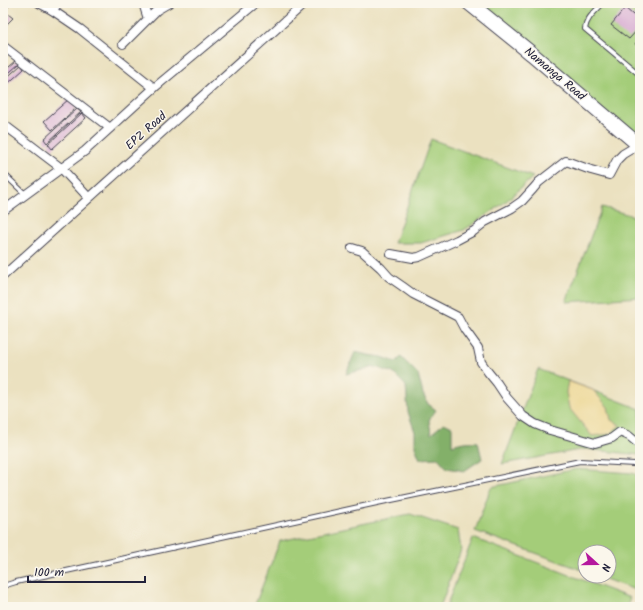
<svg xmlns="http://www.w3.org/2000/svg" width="643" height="610" viewBox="0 0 643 610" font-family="Kalam,sans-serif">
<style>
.green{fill:#a4cd79;stroke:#63785a}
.forest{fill:#83b069;stroke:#526952}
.sand{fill:#eeda9e;stroke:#887e6c}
.building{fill:#d3a2cf}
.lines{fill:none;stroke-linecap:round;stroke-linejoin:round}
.lane-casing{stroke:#403f4f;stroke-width:6}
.street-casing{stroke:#403f4f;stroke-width:10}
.highway-casing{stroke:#403f4f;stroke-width:16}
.lane{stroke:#fff;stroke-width:4}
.street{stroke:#fff;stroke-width:8}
.highway{stroke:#fff;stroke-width:14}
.labels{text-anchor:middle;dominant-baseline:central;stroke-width:3;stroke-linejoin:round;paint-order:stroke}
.street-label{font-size:12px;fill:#22223b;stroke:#fbf7ec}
</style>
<rect width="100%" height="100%" fill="#fbf7ec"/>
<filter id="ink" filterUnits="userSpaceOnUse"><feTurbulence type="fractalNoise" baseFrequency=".025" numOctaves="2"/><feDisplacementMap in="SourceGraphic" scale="8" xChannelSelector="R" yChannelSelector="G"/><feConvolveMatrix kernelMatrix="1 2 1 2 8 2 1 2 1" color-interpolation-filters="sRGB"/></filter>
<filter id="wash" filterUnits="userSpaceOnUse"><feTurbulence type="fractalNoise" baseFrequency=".012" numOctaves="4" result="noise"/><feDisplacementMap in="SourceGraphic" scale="16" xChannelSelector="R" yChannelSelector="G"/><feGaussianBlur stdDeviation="0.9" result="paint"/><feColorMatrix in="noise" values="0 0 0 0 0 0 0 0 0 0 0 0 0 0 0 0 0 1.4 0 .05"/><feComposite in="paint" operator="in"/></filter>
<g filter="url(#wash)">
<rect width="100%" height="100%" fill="#ebe1c0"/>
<!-- green -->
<g class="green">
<polygon points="469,3 640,3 640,146"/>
<polygon points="431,139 533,177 504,203 464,230 421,243 394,243"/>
<polygon points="602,207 640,218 640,297 566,302"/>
<polygon points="538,369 640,409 640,455 585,449 502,464"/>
<polygon points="576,469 632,473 640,476 640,576 635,590 597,576 609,576 609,552 585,552 585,571 475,531 491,487"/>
<polygon points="410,514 458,530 461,550 440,607 254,607 280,541"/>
<polygon points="473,538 630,598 626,607 446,607"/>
</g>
<!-- forest -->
<path class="forest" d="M355,352l13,3 14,2 14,5 5,-5 17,17 5,20 5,10 8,6 -7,10 2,14 13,-11 8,4v18c9,-3 17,-4 26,-3l4,17 -18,12 -17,-3 -9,-10 -18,1 -5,-12v-15l-7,-20 -2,-26 -13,-13 -18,-6 -29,7z"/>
<!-- sand -->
<polygon class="sand" points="568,381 593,390 608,407 611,420 620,425 610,434 592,436 569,408 566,392"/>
<g id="blocks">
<!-- building -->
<g class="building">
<polygon points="3,3 12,3 4,11 13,18 3,28"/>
<polygon points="625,8 640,21 640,27 629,39 611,25"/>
<polygon points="640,37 640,48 635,44"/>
<polygon points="16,61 19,64 3,78 3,72"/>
<polygon points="21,65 24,69 3,88 3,81"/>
<polygon points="69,99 76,108 52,130 44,121"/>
<polygon points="77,109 81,112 47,143 44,139"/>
<polygon points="82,113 86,118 52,149 48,144"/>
</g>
</g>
</g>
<g filter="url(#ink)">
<use href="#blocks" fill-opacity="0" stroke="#403f4f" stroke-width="1"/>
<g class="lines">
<!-- lane casing -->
<g class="lane-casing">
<g id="lane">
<path d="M603,3c-6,7 -17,15 -18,26l55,46"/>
<polyline points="3,173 25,194"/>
<polyline points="3,586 16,582 377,503 580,461 634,464 640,466"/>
</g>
</g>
<!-- street casing -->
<g class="street-casing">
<g id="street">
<polyline points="39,3 52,10 80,29 154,88"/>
<polyline points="52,10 59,3"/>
<polyline points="148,19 157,10 169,3"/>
<polyline points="123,44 148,19 143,3"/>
<polyline points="3,46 110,128"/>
<polyline points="3,124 61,168 89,198"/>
<polyline points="3,211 85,151 154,88 256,3"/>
<polyline points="352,248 362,251 381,268 389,277 402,286 413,294 458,317 465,330 478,348 481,362 488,372 497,383 507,398 523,416 535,424 550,430 595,443 612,438 620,432 629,436 640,445"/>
<polyline points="391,254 413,258 419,257 457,240 474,231 485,222 512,208 522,201 533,189 539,182 566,161 591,170 609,175 617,160 623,154 638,145"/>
<polyline points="3,276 305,3"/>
</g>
</g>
<!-- highway casing -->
<g class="highway-casing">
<polyline id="highway" points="469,3 532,54 640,146"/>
</g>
<!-- lane -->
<use href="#lane" class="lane"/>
<!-- street -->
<use href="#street" class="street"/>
<!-- highway -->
<use href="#highway" class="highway"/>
</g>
</g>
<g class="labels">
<!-- street labels -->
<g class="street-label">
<text transform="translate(555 74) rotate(40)">Namanga Road</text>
<text transform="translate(146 131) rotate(-42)">EPZ Road</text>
</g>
</g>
<!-- margin -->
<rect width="643" height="610" fill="none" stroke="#fbf7ec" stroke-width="16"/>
<!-- north arrow -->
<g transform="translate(597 564) rotate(111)"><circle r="19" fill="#fbf7ec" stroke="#a4a2a5"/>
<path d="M0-3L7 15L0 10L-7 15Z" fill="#b5179e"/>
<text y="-6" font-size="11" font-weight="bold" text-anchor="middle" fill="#22223b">N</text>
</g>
<!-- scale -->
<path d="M28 576v6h117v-6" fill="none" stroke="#22223b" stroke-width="2"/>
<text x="34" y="576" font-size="12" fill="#22223b" stroke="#fbf7ec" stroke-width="3" paint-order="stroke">100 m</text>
</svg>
